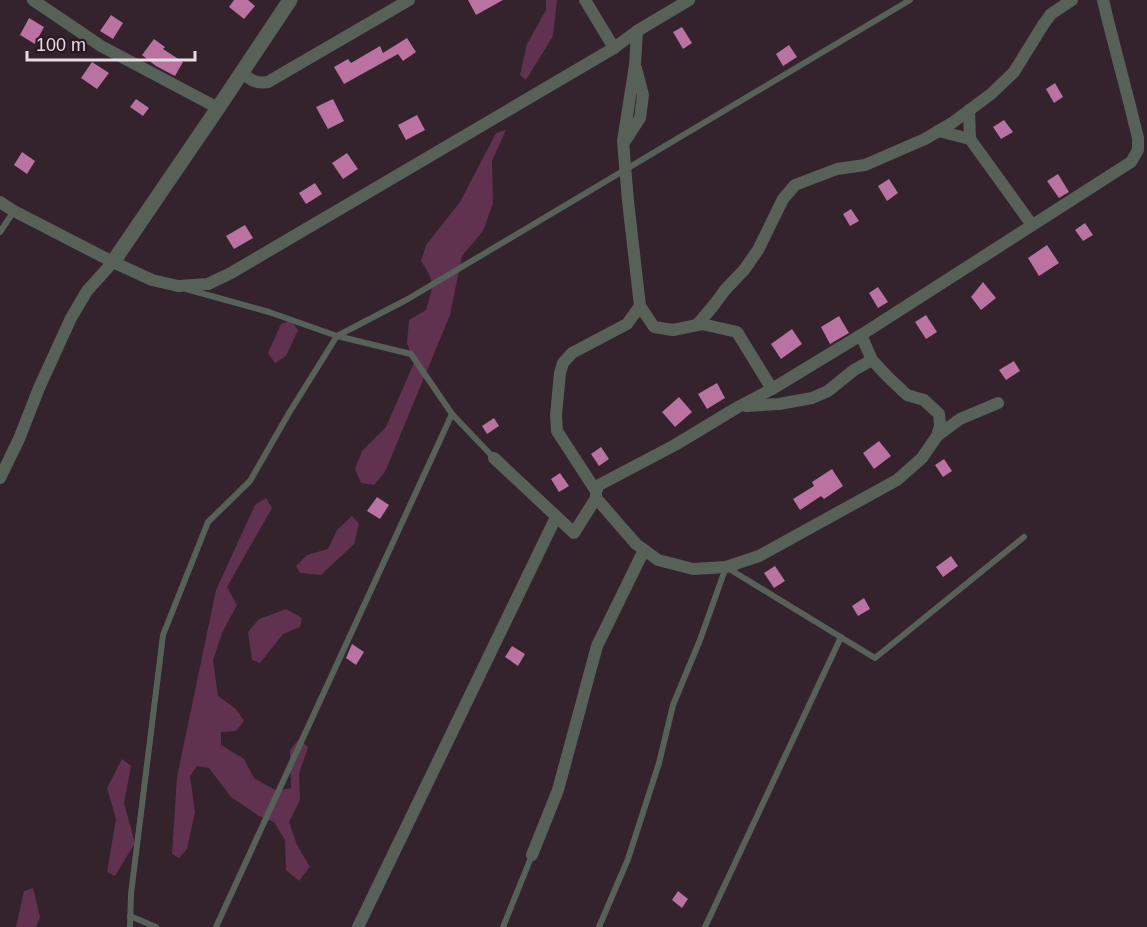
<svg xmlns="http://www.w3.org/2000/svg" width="1147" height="927" viewBox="0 0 1147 927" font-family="Helvetica,sans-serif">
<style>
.green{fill:#613150}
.building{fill:#ba72a0}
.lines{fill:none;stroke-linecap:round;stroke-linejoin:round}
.service{stroke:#576059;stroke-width:6}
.minor{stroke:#576059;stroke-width:12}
.tertiary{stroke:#576059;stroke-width:15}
</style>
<rect width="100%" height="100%" fill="#34222d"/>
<!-- green -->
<g class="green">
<polygon points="546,0 557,0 553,36 526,80 520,75 527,44 546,10"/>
<path d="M506,130l-14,31 1,42 -10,28 -21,25 -12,59 -65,157 -11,13 -13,-2 -6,-14 7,-18 24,-24 28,-64 -7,-20 2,-23 17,-10c7,-25 10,-26 -5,-49l5,-16 34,-43 36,-69z"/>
<polygon points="291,320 298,330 286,356 275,363 268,353 281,324"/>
<polygon points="266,498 272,508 227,587 237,605 223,631 213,660 218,696 236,709 244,721 236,731 221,732 221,745 244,759 254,778 277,791 291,788 290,750 299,739 308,747 299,774 300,800 289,822 297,845 310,867 299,881 286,870 285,840 274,822 259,816 231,797 209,768 197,766 190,776 195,812 187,849 179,858 172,854 177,777 216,590 255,505"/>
<polygon points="352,516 359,524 354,544 321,575 300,573 296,566 307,555 328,549 337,530"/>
<polygon points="286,609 302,618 300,627 283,634 260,663 252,660 248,632 259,619"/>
<polygon points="122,759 131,766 124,803 135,843 115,876 107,872 116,819 107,788"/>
<polygon points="33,888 40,917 36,927 16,927 24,891"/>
</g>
<!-- building -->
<g class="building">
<polygon points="234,0 248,0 255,6 244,19 229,7"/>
<polygon points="468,0 503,0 476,15"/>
<polygon points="111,15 123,23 113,39 100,31"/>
<polygon points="29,18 44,27 35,44 20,35"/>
<polygon points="682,27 692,43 683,49 673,32"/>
<polygon points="407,38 416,52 403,61 398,54 344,84 334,67 348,59 351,63 380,46 383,53"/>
<polygon points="154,39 165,47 163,49 183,62 175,76 156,66 142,55"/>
<polygon points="789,45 797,57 783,66 776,54"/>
<polygon points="92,62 109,73 97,89 81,78"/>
<polygon points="1055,83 1063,97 1054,103 1046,89"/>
<polygon points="136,99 149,108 143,116 130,107"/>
<polygon points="333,99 344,121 328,129 316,107"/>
<polygon points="417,115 425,130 406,140 398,125"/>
<polygon points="1004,120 1013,132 1001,139 993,127"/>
<polygon points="22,152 35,161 27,174 14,165"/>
<polygon points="347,153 358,169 343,179 332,163"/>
<polygon points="1058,174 1069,192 1059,198 1047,181"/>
<polygon points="889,179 898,193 887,201 878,186"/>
<polygon points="315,183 322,194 306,204 299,193"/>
<polygon points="851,209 859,221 850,226 843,214"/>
<polygon points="1085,223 1093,235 1083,241 1075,230"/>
<polygon points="245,225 253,238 234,249 226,236"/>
<polygon points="1047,245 1059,263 1039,276 1028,258"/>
<polygon points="983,282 996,298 981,310 971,297"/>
<polygon points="878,287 888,302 878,308 869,293"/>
<polygon points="926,315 937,332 926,339 915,322"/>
<polygon points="839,316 849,333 830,344 821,327"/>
<polygon points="792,329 802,344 781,359 771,344"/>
<polygon points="1014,361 1020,371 1006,380 999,370"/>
<polygon points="717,383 725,398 707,409 698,394"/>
<polygon points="679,397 692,412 675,427 662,412"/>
<polygon points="494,418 499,426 487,434 482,426"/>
<polygon points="879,441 891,456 874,469 863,453"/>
<polygon points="601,447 609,459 599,466 591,454"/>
<polygon points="944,459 952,471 943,477 935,465"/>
<polygon points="832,469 843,486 824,499 821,496 800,510 793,499 814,486 812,482"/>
<polygon points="560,473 569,486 559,492 551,479"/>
<polygon points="377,497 389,505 380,519 367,511"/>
<polygon points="951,556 958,566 943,577 936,567"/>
<polygon points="775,566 785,581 774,588 764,573"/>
<polygon points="864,598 870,609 858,616 852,606"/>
<polygon points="352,644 364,652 356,665 346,658"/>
<polygon points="512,646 525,654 518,666 505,657"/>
<polygon points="678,891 688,899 682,908 672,900"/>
</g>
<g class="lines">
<!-- service -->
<g class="service">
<polyline points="0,232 14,211"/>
<polyline points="186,289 269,312 337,336 411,354 452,414 494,458"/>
<polyline points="130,916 156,927"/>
<polyline points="130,927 131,894 163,635 208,522 250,481 289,413 337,336 408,299 910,0"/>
<polyline points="216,927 452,414"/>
<polyline points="503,927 532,855"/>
<polyline points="599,927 628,859 659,763 673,705 700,640 726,567 875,658 1024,537"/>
<polyline points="705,927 841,637"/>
</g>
<!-- minor -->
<g class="minor">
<polyline points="33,0 101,46 218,108"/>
<polyline points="585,0 614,48"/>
<polyline points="637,31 635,65 623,141 628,201 640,306 654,327 673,330 702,324 737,332 772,389"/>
<path d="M242,73c9,7 14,11 26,9l141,-82"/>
<polyline points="969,110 970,139 1032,225"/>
<polyline points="938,131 970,139"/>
<polyline points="625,141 640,118 643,95 636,68"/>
<polyline points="0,202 14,211 113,262 152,280 178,286 208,284 231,273 614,48 637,31 689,0"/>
<polyline points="697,325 714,305 725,290 744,270 758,250 783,199 795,185 837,169 865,165 925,139 952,123 991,94 1014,72 1043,25 1051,14 1072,0"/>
<polyline points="861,335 872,360 889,378 907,395 924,400 939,414 940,426 937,436"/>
<path d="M998,403l-38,16 -23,17 -15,22 -25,22 -138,76 -33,11 -33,2 -35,-9 -22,-16 -40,-46v-7l3,-6 76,-40 63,-38 34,-18 89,-54 270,-173 7,-12v-12c-11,-46 -24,-92 -35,-138"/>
<polyline points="746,406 779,404 812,398 828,391 854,370 872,360"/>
<polyline points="494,458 574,533 596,498"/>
<polyline points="0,478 19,439 39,388 71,318 87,291 113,262"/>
<polyline points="596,491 557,431 556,415 560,373 563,363 572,353 627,324 640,306"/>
<polyline points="532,855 558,790 597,646 644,550"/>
<polyline points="358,927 556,517"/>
</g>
<!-- tertiary -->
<polyline class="tertiary" points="113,262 218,108 290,0"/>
</g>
<!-- scale -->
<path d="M27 51v9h168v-9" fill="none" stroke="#e7dae2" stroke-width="3"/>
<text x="36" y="51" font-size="18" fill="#e7dae2" stroke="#2a1823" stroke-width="4.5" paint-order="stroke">100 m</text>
</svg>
